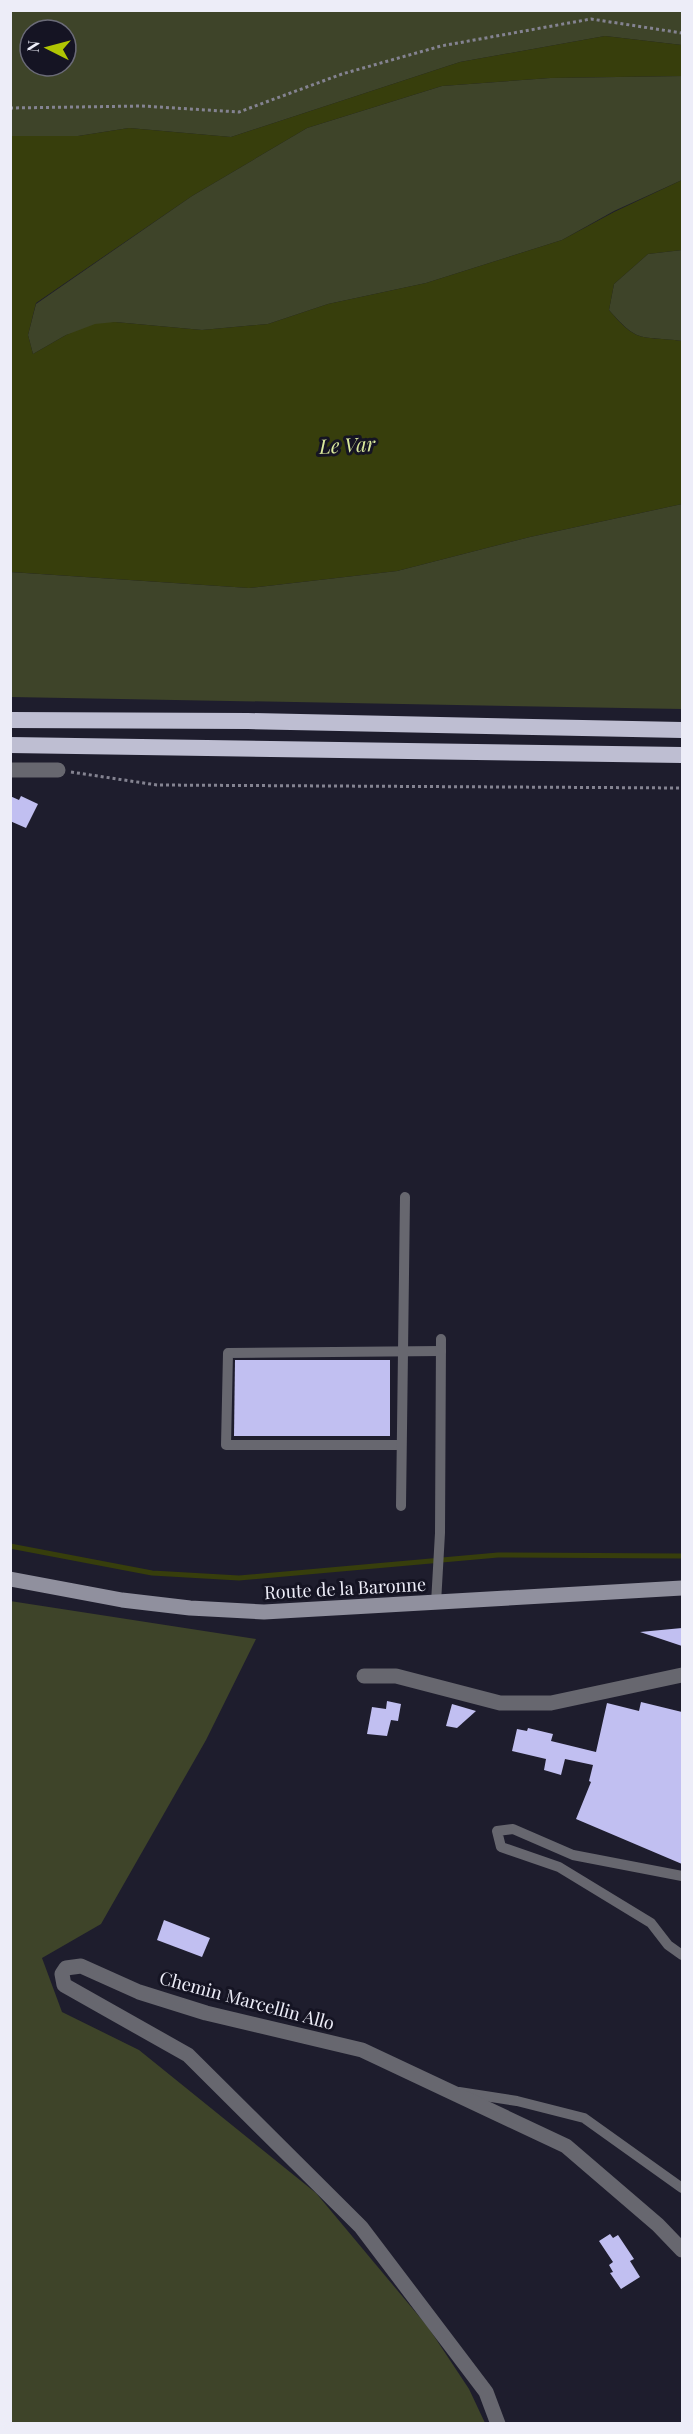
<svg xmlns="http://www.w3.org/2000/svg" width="693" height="2434" viewBox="0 0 693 2434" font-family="'Playfair Display',serif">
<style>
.green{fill:#3e4429;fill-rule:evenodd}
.water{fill:#373e0c}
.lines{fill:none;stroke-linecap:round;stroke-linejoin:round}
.stream{stroke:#373e0c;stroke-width:5}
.building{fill:#c1bff1}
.path{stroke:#848391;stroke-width:3;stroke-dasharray:3 3;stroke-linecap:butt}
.service{stroke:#67676f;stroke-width:10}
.minor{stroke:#67676f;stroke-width:15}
.secondary{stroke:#90909e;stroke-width:15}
.trunk{stroke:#bebed2;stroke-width:16}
.labels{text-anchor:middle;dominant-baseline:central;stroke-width:6;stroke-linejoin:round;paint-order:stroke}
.street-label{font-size:18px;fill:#ededf8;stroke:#151423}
.water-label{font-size:20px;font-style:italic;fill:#dbea9d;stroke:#151423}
</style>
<rect width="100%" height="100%" fill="#1e1d2d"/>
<!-- green -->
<g class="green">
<path d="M10,11h672v34l-77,-9 -145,26 -229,75 -102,-9 -51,8h-67zM30,30h36v36h-36z"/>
<polygon points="682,76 682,180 614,211 562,240 426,283 328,304 268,324 202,330 115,322 66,335 33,354 28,335 36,304 192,196 307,128 442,86 550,78"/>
<path d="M682,250v91c-43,-6 -42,4 -73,-31l5,-26 34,-30z"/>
<polygon points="682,504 682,709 11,697 10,572 249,588 397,571 530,537"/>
<polygon points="10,1601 256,1639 206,1740 101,1924 42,1958 62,2012 139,2050 316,2193 428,2327 469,2389 485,2423 11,2423"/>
</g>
<!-- water -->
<path class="water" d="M605,36l77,9v31l-132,2 -108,8 -135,42 -115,68 -156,107 -8,32 5,19 33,-19 29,-11 20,-2 87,8 66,-6 60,-20 98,-21 136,-43 52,-28 68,-32v70l-34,4 -34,30 -5,26c30,35 31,25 73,31v163l-152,33 -133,34 -148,17 -238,-16v-436h67l51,-8 102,9 229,-75z"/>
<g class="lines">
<!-- stream -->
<polyline class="stream" points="10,1546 152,1573 239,1578 498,1555 682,1556"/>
</g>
<!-- building -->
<g class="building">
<polygon points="10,796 19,800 21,796 38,804 26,828 10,821"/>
<polygon points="235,1360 390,1360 390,1436 234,1436"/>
<polygon points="682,1628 682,1646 640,1632"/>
<polygon points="387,1701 401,1704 398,1721 391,1720 387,1736 367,1734 372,1707 386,1709"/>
<polygon points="641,1702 682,1712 682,1864 576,1819 591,1782 589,1781 593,1765 565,1759 561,1775 544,1770 546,1759 512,1751 517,1729 527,1731 528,1728 553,1734 551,1741 596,1752 607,1703 639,1711"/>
<polygon points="452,1704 476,1711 457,1728 446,1726"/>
<polygon points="164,1920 210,1938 202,1957 157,1940"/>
<polygon points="610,2234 613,2238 618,2235 634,2259 630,2261 640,2277 621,2289 610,2273 613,2272 609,2265 613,2262 599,2241"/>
</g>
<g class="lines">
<!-- path -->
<g class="path">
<polyline points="10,108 142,106 239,112 342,74 441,46 591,19 682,33"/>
<polyline points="71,772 157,785 682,788"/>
</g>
<!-- service -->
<g class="service">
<polyline points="401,1445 226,1445 228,1353 441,1351"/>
<polyline points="401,1506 405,1197"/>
<polyline points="436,1603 440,1533 441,1339"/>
<polyline points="682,1876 573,1855 513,1829 497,1831 501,1847 559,1867 651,1923 668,1945 682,1955"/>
<polyline points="459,2092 517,2101 584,2118 682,2188"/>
</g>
<!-- minor -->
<g class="minor">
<polyline points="10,770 58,770"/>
<polyline points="364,1676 396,1676 500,1703 551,1703 682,1675"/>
<polyline points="498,2424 486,2392 361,2227 188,2055 64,1985 62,1974 66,1968 81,1966 139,1992 206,2013 362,2050 566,2146 658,2225 682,2250"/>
</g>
<!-- secondary -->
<polyline class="secondary" points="10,1579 122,1600 190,1608 264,1612 682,1588"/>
<!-- trunk -->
<g class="trunk">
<polyline points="10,720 248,721 682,730"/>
<polyline points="10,745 682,755"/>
</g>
</g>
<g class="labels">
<!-- street labels -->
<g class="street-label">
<text transform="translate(345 1588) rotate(-3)">Route de la Baronne</text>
<text transform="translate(247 2000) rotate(15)">Chemin Marcellin Allo</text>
</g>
<!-- water labels -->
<g class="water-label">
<text transform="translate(347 444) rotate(-3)">Le Var</text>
</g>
</g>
<!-- border -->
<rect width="693" height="2434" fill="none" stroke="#ededf8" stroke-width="24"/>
<!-- north arrow -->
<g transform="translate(48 48) rotate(276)"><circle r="28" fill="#151423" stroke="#6b6b78" stroke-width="1.5"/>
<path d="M0-4.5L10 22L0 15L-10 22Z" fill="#b0c503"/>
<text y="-9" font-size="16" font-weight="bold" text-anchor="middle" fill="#ededf8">N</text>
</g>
</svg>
